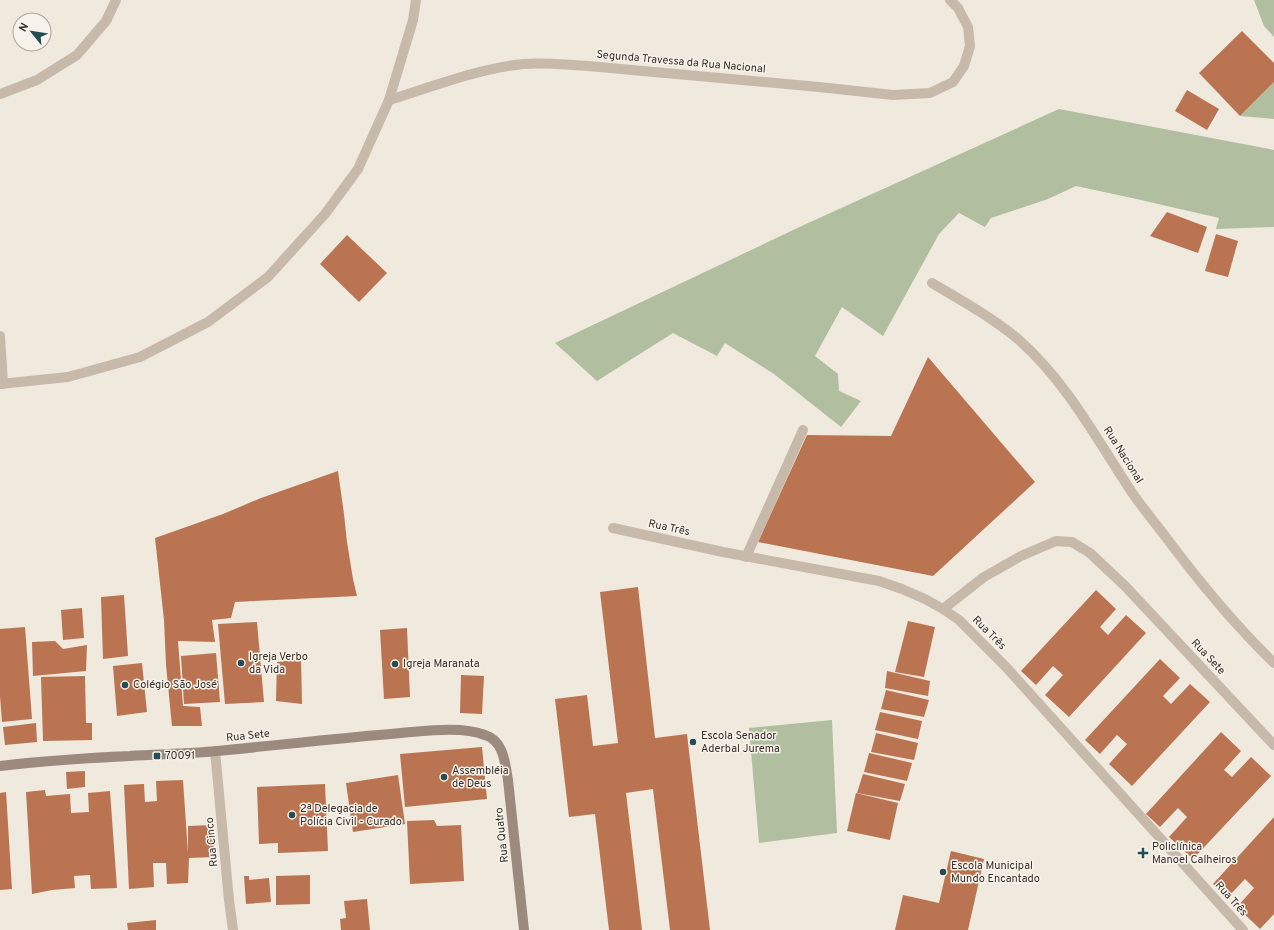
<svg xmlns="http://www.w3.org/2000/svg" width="1274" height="930" viewBox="0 0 1274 930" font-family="Overpass,sans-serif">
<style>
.green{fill:#b1bea0}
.building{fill:#ba7452}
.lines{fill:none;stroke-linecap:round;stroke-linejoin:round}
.lane{stroke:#c7baab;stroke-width:10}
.street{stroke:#c7baab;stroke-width:10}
.secondary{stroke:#9b8a7d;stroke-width:10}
.poi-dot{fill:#234d53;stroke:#f8f3ea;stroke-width:1.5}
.labels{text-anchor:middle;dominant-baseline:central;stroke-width:3;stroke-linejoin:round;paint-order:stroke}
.street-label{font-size:11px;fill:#362e2a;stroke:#f8f3ea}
.poi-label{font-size:11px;fill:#362e2a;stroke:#f8f3ea;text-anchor:start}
</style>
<rect width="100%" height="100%" fill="#f0e9de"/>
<!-- green -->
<g class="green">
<polygon points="1254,0 1274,0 1274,37 1264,26"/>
<polygon points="1274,82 1274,119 1240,116"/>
<polygon points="1059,109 1274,150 1274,227 1216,229 1219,218 1132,198 1076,186 1048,199 991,218 985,227 959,213 939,234 883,336 842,307 815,356 838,374 839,391 861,401 841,427 774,374 725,343 717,356 673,333 597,381 555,343 806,224"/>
<polygon points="832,720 837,833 759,843 749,728"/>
</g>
<!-- building -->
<g class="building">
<polygon points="1242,31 1274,63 1274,82 1240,116 1199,73"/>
<polygon points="1187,90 1219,109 1207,130 1175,111"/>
<polygon points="1167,212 1207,227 1198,253 1150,236"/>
<polygon points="1216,234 1238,241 1228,277 1205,271"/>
<polygon points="347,235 387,273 359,302 320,264"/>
<polygon points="928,357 1035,482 933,576 758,542 807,435 891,436"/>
<polygon points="338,471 344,514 347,542 353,579 357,596 235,602 231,618 212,620 215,642 178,641 183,706 200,707 202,726 172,726 166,665 164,620 155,538 223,514 261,498"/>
<polygon points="638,587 655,738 687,734 710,930 670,930 653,789 626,793 642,930 609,930 595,814 569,817 555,699 587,695 593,746 618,743 600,592"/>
<polygon points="1096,590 1116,609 1100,627 1108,635 1126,615 1146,633 1069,717 1045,695 1063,675 1053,666 1036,685 1021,671"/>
<polygon points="124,595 128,656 103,659 101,597"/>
<polygon points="82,608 84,638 63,640 61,610"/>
<polygon points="908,621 935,627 924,677 895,672"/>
<polygon points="257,622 264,702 225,704 218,624"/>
<polygon points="25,627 32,719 2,722 0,696 0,629"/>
<polygon points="407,628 410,697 384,699 380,630"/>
<polygon points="55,641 63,649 87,645 86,671 33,676 32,642"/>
<polygon points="216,653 220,702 184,704 181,656"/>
<polygon points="301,659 302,704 276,701 277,662"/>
<polygon points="1160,659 1180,678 1163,696 1171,704 1190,684 1210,702 1132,786 1109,764 1127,744 1117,735 1100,754 1085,740"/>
<polygon points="142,663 147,712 117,716 113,666"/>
<polygon points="887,671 930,681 928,696 885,688"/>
<polygon points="461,675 484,676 482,714 460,713"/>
<polygon points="85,676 86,723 92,723 92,740 43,741 41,677"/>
<polygon points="886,690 929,700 924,717 881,709"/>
<polygon points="880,712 922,721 918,739 875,730"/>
<polygon points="36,723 37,742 5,745 3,727"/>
<polygon points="1221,732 1241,751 1224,770 1232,777 1251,757 1271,776 1193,859 1169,837 1187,817 1178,808 1160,827 1146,814"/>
<polygon points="876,733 918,743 914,760 871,752"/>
<polygon points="482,747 487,799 405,807 400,754"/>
<polygon points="869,753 912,763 907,781 864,772"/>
<polygon points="85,771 85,787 67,789 66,772"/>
<polygon points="863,774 905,784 900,801 857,793"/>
<polygon points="398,775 405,824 353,832 346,783"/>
<polygon points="183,780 188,853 188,826 213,825 214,857 189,858 188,883 167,884 166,863 153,863 154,887 129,889 124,785 144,784 145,802 157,801 156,781"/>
<polygon points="325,784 328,851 278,853 278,843 259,844 257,787"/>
<polygon points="45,790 46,796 70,794 71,813 89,812 88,793 110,791 117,888 91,889 90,875 74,876 75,888 52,890 32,894 26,792"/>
<polygon points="6,792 12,889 0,890 0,793"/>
<polygon points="856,793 898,803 890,840 847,831"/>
<polygon points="1274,817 1274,914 1260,929 1237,907 1254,888 1245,879 1227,898 1213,884"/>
<polygon points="434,820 437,826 461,825 464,881 410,884 407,821"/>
<polygon points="951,851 984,859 968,930 895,930 903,895 939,903"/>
<polygon points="310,875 310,904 276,905 276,876"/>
<polygon points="244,876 249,876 249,880 269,878 271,902 246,904"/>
<polygon points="367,899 370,930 341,930 340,919 346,918 344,901"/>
<polygon points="156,920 156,930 128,930 127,923"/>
</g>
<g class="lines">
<!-- lane -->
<g class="lane">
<polyline points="0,94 37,80 77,55 106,21 116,0"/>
<path d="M389,100c42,-13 91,-32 135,-36 21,-2 43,1 64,2l231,21 74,8 37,-2 23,-11 11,-16 6,-20 -2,-19 -10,-19 -8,-8"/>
<polyline points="0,336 3,384"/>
<polyline points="0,384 68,377 140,357 208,322 268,277 325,214 358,169 389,100 413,20 416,0"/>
</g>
<!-- street -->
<g class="street">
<path d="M932,283c29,17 59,34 86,56 49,43 79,101 115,155 9,13 19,25 29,38 34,46 71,91 112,131"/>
<polyline points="613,528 723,552 879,581 902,589 925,599 943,609 959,620 1006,667 1243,930"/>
<polyline points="746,557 803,430"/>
<polyline points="943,609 984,577 1021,556 1056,541 1072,542 1090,553 1125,586 1274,745"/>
<polyline points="215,751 229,900 233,930"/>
</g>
<!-- secondary -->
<path class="secondary" d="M0,766c43,-5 86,-8 130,-10 29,-2 58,-2 87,-5 62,-6 123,-13 184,-18 25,-2 61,-7 84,2 19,6 20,28 23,45l16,150"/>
</g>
<!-- markers -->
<g class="poi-dot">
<circle cx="241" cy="663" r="4"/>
<circle cx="395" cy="664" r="4"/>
<circle cx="125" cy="685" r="4"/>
<circle cx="693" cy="742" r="4"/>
<rect x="153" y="752" width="8" height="8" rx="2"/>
<circle cx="444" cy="777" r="4"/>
<circle cx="292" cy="815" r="4"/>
<path d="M1141 847h4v4h4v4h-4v4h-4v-4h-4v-4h4z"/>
<circle cx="943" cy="872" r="4"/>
</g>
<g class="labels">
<!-- street labels -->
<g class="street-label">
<text transform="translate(681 62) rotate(5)">Segunda Travessa da Rua Nacional</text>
<text transform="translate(1123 455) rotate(58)">Rua Nacional</text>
<text transform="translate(669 528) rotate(12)">Rua Três</text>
<text transform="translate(989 633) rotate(45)">Rua Três</text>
<text transform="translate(1208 657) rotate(47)">Rua Sete</text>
<text transform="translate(248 736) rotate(-6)">Rua Sete</text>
<text transform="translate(502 835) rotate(-96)">Rua Quatro</text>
<text transform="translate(212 842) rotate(-95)">Rua Cinco</text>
<text transform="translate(1231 899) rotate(48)">Rua Três</text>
</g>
<!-- poi labels -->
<g class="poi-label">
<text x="249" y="657">Igreja Verbo<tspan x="249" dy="13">da Vida</tspan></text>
<text x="403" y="664">Igreja Maranata</text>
<text x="133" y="685">Colégio São José</text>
<text x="701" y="736">Escola Senador<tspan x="701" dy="13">Aderbal Jurema</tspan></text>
<text x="165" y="756">70091</text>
<text x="452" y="771">Assembléia<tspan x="452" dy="13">de Deus</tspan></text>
<text x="300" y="809">2ª Delegacia de<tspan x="300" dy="13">Polícia Civil - Curado</tspan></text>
<text x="1152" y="847">Policlínica<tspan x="1152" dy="13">Manoel Calheiros</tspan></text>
<text x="951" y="866">Escola Municipal<tspan x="951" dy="13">Mundo Encantado</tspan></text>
</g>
</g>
<!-- north arrow -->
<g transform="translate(32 32) rotate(300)"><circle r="19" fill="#f8f3ea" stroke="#aaa49d"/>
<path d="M0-3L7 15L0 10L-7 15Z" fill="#234d53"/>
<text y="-6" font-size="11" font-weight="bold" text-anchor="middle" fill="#362e2a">N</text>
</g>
</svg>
